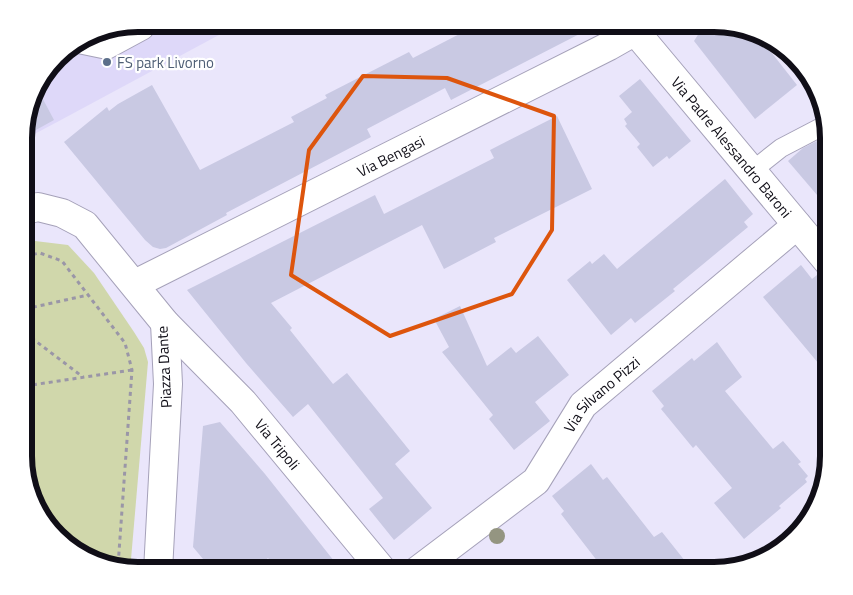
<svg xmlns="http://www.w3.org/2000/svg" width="853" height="595" viewBox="0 0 853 595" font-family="'Titillium Web',sans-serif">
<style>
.built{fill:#ded8f9}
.green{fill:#d0d7ab}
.building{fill:#c9c9e3}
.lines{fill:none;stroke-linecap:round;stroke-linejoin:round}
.lane-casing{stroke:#a5a1b9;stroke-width:20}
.street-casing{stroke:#a5a1b9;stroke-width:30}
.path{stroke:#9a96a7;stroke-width:3;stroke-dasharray:4 4;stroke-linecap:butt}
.lane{stroke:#fff;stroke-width:18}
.street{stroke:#fff;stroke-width:28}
.tree{fill:#949581}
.marked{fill:none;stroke:#dd550d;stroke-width:4;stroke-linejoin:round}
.service-dot{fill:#5c6f8a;stroke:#fff;stroke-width:2}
.labels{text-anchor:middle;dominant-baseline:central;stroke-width:4.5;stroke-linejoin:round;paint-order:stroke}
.service-label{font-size:15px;fill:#4e5e75;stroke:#fff;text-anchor:start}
.street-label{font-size:15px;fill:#100e17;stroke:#fff}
.rim{fill:none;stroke:#100e17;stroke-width:6}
</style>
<rect width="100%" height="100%" fill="#eae6fb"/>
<!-- built -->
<polygon class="built" points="230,29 59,121 25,139 25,123 39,81 63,52 101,30"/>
<!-- green -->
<polygon class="green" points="35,241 68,245 94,273 134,332 144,348 148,362 130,571 69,548 39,514 25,471 25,244"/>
<!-- building -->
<g class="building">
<polygon points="711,24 722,24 760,38 797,85 755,119 694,41 701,30"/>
<polygon points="597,25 451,100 445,88 367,129 371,137 226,213 227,215 166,248 160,249 153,247 145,240 64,142 107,107 109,111 118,104 152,85 200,170 294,122 291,117 327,98 325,95 409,52 413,58 475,26"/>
<polygon points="640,79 691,141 669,159 667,156 653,167 637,147 640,144 625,126 627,124 624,119 632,112 619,96"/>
<polygon points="37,88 54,120 25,136 25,123"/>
<polygon points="557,116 592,189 494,238 496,242 444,269 422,225 271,303 292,328 290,330 333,384 347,373 410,451 395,464 432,508 394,540 369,509 383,498 308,404 293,417 246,363 187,290 375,195 384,214 494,158 490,150"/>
<polygon points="829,135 829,209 788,161 803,148"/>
<polygon points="725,179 753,214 744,222 748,227 673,289 675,291 635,323 631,318 611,335 567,280 590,261 592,264 604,254 617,269"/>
<polygon points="801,265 812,279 817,275 829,290 829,376 763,297"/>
<polygon points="460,306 487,366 511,347 516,353 538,336 569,375 535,402 550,421 514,450 489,419 493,415 442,352 449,347 434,319"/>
<polygon points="717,342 742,377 725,391 773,449 783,441 801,462 798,464 808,476 805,479 807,482 779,506 781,508 744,539 714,503 732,488 696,445 693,448 661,409 664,406 652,391 692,358 694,361"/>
<polygon points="220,422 265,474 342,571 279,571 268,558 253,571 213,571 193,547 203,426"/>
<polygon points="591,464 603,480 607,477 654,537 662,532 693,571 605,571 561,514 564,511 552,496"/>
</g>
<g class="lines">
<!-- lane casing -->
<g class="lane-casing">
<g id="lane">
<polyline points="78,44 107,50 144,30"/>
<polyline points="752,171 781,148 827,124"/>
</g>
</g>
<!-- street casing -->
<g class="street-casing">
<g id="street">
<path id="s1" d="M635,31l194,232"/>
<path id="s2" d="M25,210l13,-3 24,6 23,12 80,98 78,79 140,169"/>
<path id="s3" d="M135,284l474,-238 37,-21"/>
<polyline points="158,571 168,384 165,323"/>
<path id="s4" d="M417,571l119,-90 47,-76 214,-180"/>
</g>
</g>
<!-- path -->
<g class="path">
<polyline points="25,256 40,253 62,261 125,343 132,370 118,566"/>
<polyline points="25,309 88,295"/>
<polyline points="25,333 83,377"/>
<polyline points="25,386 132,370"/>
<polyline points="105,561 118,566"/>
</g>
<!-- lane -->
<use href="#lane" class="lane"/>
<!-- street -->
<use href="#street" class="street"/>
</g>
<!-- trees -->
<circle class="tree" cx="497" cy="536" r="8"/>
<!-- marked area -->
<path class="marked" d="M363,76l84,2 107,38 -2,114 -40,64 -122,42 -99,-61 18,-125z"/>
<!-- markers -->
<circle class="service-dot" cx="107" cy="62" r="5"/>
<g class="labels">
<!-- service labels -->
<g class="service-label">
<text x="117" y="62">FS park Livorno</text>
</g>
<!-- street labels -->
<g class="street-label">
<text stroke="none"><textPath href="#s1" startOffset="151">Via Padre Alessandro Baroni</textPath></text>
<text stroke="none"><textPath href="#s3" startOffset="286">Via Bengasi</textPath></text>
<text transform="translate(164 367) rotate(-93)">Piazza Dante</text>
<text stroke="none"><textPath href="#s4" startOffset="259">Via Silvano Pizzi</textPath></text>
<text stroke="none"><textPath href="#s2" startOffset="356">Via Tripoli</textPath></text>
</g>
</g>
<!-- crop -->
<path d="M0 0H853V595H0ZM138 32H714A106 106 0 0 1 820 138V456A106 106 0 0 1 714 562H138A106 106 0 0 1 32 456V138A106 106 0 0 1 138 32Z" fill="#fff" fill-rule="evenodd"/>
<path class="rim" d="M138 32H714A106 106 0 0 1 820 138V456A106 106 0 0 1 714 562H138A106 106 0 0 1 32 456V138A106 106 0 0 1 138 32Z"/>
</svg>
